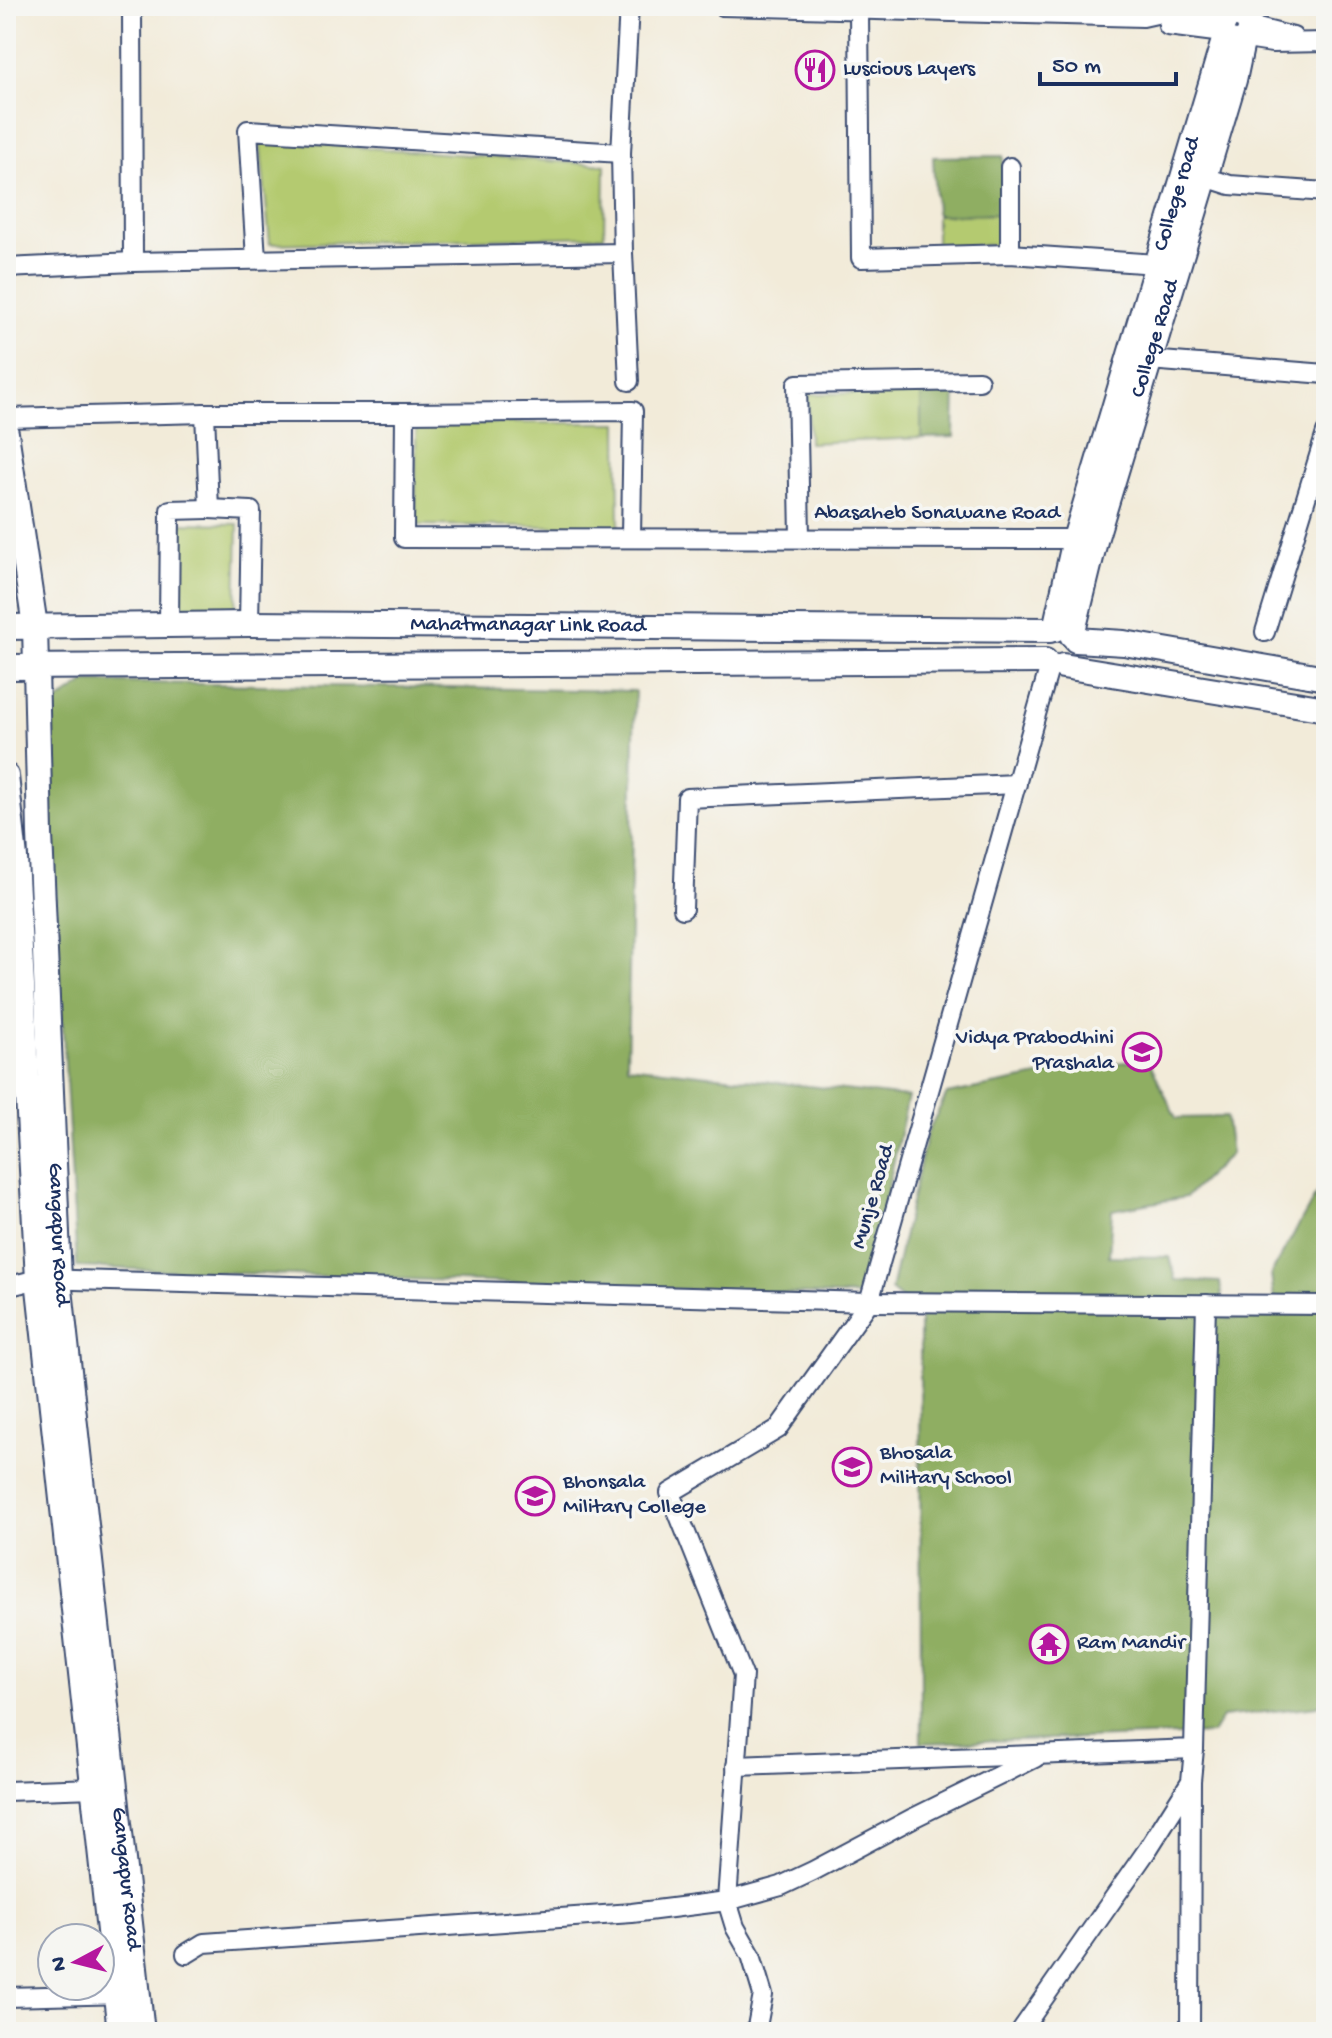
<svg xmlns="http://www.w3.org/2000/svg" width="1332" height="2038" viewBox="0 0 1332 2038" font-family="'Gochi Hand',sans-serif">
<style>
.green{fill:#b4ca6f;stroke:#687c66;stroke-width:2}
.forest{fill:#8fae62;stroke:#556e60;stroke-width:2}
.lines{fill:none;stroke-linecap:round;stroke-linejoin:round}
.minor-casing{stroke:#3b4b70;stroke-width:22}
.major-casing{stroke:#3b4b70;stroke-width:28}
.minor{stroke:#fff;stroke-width:18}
.major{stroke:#fff;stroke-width:24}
.labels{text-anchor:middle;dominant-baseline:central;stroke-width:7;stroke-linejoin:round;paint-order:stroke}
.poi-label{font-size:22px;fill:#1b2f5e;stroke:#f6f6f2;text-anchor:start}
.street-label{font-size:22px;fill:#1b2f5e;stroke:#f6f6f2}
</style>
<rect width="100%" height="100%" fill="#f6f6f2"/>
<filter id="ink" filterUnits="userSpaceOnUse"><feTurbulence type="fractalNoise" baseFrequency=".0125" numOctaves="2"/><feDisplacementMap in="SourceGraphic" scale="16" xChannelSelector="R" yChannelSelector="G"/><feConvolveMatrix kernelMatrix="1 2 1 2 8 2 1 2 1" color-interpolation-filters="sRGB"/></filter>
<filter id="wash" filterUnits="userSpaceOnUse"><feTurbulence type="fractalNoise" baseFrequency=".006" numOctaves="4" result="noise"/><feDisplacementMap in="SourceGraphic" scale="32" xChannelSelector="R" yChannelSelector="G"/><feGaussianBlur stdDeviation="1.8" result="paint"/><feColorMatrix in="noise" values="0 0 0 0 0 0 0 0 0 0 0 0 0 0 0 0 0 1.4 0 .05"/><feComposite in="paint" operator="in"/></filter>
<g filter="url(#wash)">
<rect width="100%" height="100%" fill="#f2ebd9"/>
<!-- green -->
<g class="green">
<polygon points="260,140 605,165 604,236 270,244"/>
<polygon points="1003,214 1001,245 936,246 936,215"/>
<polygon points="921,392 921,438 809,443 808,394"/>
<polygon points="416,423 618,423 619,527 416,525"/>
<polygon points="179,523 238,524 236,613 179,614"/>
</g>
<!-- forest -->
<g class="forest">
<polygon points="1003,156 1003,214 936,215 933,157"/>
<polygon points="955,391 954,437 921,438 921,392"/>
<polygon points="86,682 635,691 627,1066 908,1097 864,1296 77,1267 45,727 50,707"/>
<polygon points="1148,1059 1176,1118 1226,1117 1231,1154 1186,1197 1112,1210 1109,1256 1170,1257 1176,1280 1220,1282 1224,1318 1276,1316 1271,1274 1326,1177 1326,1702 1317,1706 1222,1717 1212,1734 921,1743 920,1314 891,1290 927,1133 947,1094 1084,1067"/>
</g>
</g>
<g filter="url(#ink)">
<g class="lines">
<!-- minor casing -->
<g class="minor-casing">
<g id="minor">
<polyline points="132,6 133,262"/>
<polyline points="722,6 1143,17 1161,13 1225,20"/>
<polyline points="859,9 861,258 1010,254 1157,264"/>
<polyline points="1168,26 1223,33"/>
<polyline points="1250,26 1293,37"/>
<polyline points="1246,39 1272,43 1326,42"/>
<polyline points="1010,167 1010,254"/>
<polyline points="1205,177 1230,185 1326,192"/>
<polyline points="623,253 629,381"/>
<polyline points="256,259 248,130 621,153"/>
<polyline points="6,268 133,262 623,253 621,153 629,6"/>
<polyline points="1149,360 1326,374"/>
<polyline points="205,413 209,509 251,511 249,624"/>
<polyline points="405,413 633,411 631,536"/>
<polyline points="6,418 205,413 405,413 404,538 1075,539"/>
<polyline points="800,537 797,384 979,381"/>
<polyline points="169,626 170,510 209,509"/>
<polyline points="1265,632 1326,433"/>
<polyline points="683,909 687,798 1017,784"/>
<polyline points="6,1287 38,1279 869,1302 1326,1305"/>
<polyline points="736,1766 1194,1749 1206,1304"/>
<polyline points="6,1791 95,1788"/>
<polyline points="186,1954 204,1943 632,1913 727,1901 743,1675 670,1493 778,1429 869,1302 1050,665"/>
<polyline points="6,1997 127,1994"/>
<polyline points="756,2032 763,1995 751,1955 735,1927 727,1901 781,1886 813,1871 913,1818 1035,1758"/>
<polyline points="1020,2032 1148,1849 1191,1781 1194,1749"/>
<polyline points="1190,2032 1191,1781"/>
</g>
</g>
<!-- major casing -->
<g class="major-casing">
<g id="major">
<circle cx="1236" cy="29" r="14"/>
<path id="s1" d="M6,433l29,193 5,208 19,446 83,752"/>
<path id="s2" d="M6,627l243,-3 801,6"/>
<path id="s3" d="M1055,629l20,-90 150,-502"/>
<path id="s4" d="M1072,635l24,-98 109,-360 29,-97 8,-38"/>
<polyline points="1076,640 1124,643 1326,678"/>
<polyline points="1063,666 1326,709"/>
<polyline points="6,667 1045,661"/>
<polyline points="6,776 15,858 38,1279 120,2032"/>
</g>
</g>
<!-- minor -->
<use href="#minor" class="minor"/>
<!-- major -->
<use href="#major" class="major"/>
</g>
</g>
<!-- icons -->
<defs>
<g id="restaurant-ring" transform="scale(2)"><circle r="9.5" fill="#f6f6f2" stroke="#b5179e" stroke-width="1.5"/><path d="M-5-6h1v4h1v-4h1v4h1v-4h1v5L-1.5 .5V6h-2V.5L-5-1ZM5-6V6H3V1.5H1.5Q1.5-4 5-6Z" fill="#b5179e"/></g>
<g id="school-ring" transform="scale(2)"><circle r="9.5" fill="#f6f6f2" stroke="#b5179e" stroke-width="1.5"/><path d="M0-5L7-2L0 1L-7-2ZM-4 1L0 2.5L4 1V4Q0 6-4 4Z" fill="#b5179e"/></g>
<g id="university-ring" transform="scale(2)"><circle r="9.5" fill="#f6f6f2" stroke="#b5179e" stroke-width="1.5"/><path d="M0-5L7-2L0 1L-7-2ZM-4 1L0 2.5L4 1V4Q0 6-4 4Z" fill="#b5179e"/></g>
<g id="temple-ring" transform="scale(2)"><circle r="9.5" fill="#f6f6f2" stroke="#b5179e" stroke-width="1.5"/><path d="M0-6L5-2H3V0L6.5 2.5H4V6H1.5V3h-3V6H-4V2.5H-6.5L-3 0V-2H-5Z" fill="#b5179e"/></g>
</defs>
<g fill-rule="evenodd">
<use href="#restaurant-ring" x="815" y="70"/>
<use href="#school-ring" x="1142" y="1052"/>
<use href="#school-ring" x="852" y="1467"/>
<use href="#university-ring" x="535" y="1496"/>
<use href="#temple-ring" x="1049" y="1644"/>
</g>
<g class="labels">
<!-- poi labels -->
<g class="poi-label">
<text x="843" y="70">Luscious Layers</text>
<text x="1114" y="1039" text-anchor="end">Vidya Prabodhini<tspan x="1114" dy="25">Prashala</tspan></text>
<text x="880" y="1454">Bhosala<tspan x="880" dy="25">Military School</tspan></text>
<text x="563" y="1483">Bhonsala<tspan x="563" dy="25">Military College</tspan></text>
<text x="1077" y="1644">Ram Mandir</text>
</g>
<!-- street labels -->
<g class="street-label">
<text stroke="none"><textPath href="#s3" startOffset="452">College road</textPath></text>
<text stroke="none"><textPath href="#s4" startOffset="308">College Road</textPath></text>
<text x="937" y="514">Abasaheb Sonawane Road</text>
<text stroke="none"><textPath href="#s2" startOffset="522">Mahatmanagar Link Road</textPath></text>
<text transform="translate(874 1197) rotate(-74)">Munje Road</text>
<text stroke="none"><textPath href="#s1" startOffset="804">Gangapur Road</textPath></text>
<text stroke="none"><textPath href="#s1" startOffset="1452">Gangapur Road</textPath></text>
</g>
</g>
<!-- margin -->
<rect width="1332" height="2038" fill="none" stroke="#f6f6f2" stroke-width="32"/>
<!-- north arrow -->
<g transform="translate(76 1962) rotate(263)"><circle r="38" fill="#f6f6f2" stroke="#9ea6b7" stroke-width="2"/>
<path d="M0-6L14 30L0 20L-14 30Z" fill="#b5179e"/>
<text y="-12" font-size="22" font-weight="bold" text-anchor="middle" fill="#1b2f5e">N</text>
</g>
<!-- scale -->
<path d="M1040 72v12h136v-12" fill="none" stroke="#1b2f5e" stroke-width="4"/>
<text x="1052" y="72" font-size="24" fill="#1b2f5e" stroke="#f6f6f2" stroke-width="6" paint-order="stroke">50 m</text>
</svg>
